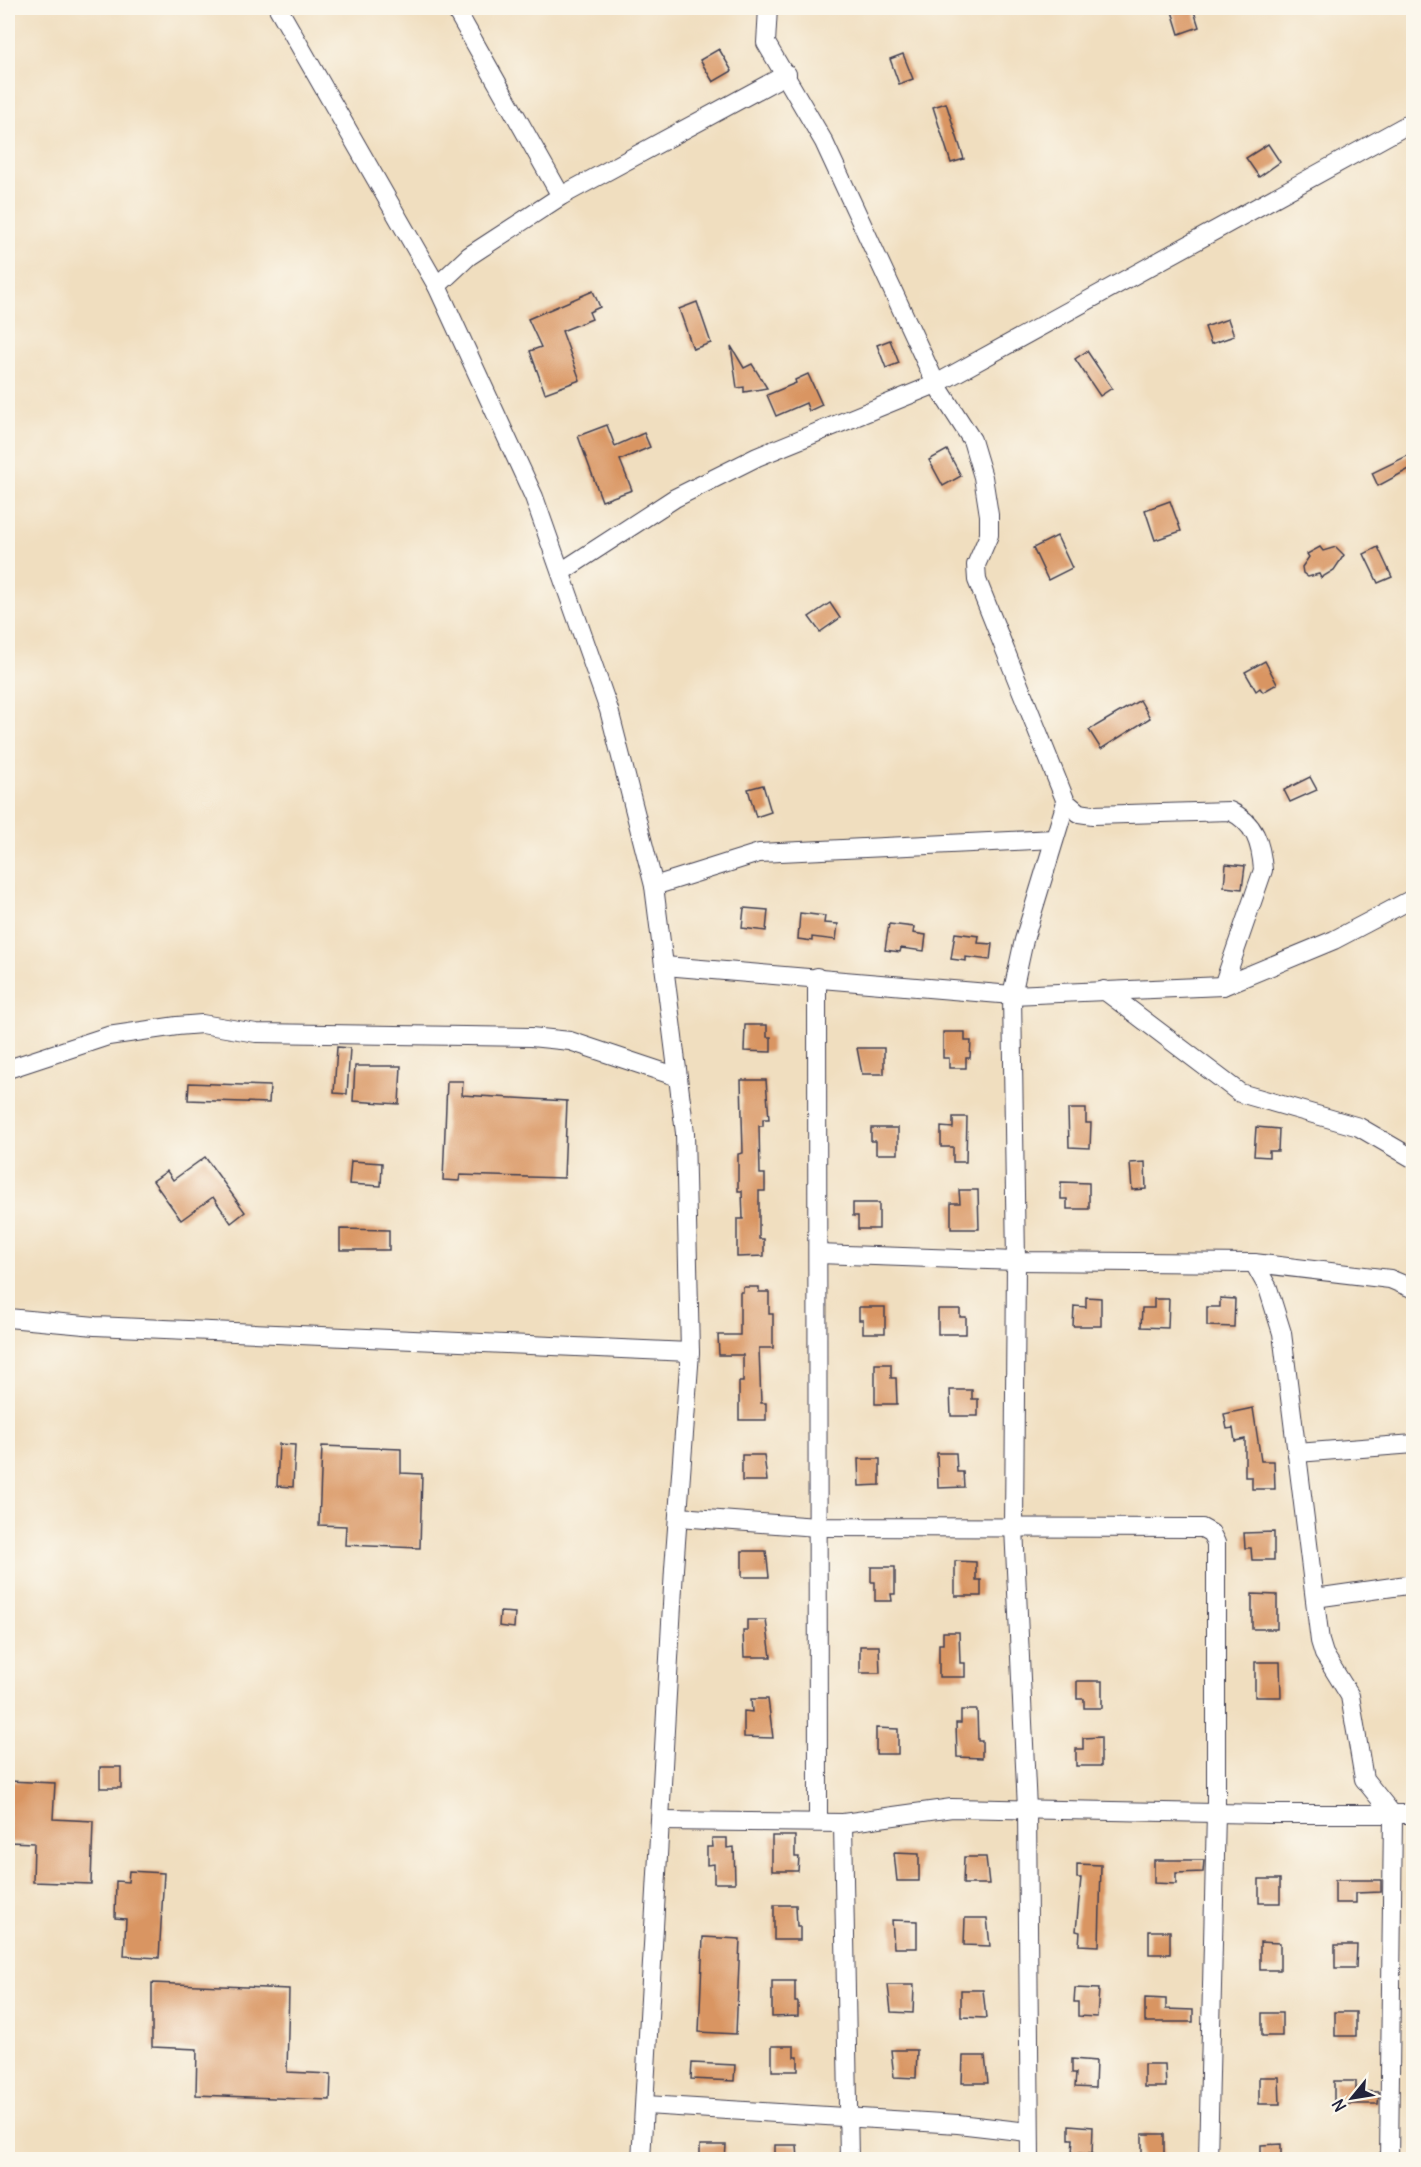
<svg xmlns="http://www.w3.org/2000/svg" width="1421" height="2167" viewBox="0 0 1421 2167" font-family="Delius,sans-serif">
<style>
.building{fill:#d99562}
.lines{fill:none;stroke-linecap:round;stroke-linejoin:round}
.street-casing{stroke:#413e4f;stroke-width:20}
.street{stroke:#fff;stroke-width:18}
</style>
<rect width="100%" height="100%" fill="#fbf7ec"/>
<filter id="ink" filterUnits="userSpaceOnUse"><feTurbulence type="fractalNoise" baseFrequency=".0167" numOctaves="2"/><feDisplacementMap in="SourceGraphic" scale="12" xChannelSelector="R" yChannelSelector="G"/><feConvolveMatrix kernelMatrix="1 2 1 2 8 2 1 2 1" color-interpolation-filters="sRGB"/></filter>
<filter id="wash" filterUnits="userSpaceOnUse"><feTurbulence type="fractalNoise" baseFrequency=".008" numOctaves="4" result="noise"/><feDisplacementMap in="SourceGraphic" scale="24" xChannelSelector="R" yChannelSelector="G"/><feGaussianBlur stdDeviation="1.35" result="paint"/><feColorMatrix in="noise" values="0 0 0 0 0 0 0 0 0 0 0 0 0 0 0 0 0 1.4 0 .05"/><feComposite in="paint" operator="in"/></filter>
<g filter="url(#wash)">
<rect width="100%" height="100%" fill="#f0debf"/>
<g id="blocks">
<!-- building -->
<g class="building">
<polygon points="1171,8 1193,8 1199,27 1179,34"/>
<polygon points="719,49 732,71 713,82 700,60"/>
<polygon points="903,54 913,79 899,84 890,59"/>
<polygon points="946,103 964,159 951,163 933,107"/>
<polygon points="1268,144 1280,162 1259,177 1246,158"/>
<polygon points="593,291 600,307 589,312 592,319 562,331 580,380 545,393 530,351 541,347 528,319"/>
<polygon points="697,302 711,343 693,349 679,309"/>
<polygon points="1228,319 1234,336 1211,344 1205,327"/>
<polygon points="890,340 899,363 886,368 877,345"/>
<polygon points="731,346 744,368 752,364 767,388 744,392 744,387 737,388"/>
<polygon points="1087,351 1112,388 1100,396 1075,359"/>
<polygon points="808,374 822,405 809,411 806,403 776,416 767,395 796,383 795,380"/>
<polygon points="607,425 615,446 644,433 650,447 620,460 632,490 602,501 578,436"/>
<polygon points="947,450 961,476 943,486 929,460"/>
<polygon points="1411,454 1413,467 1378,486 1372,473"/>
<polygon points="1170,501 1181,531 1155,540 1145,510"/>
<polygon points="1057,536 1072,568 1048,580 1033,548"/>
<polygon points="1320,547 1323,551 1336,547 1344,555 1334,570 1321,578 1319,574 1308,577 1303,573 1302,567 1309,557 1307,554"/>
<polygon points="1378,547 1392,577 1378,583 1364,554"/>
<polygon points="830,603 840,618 820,632 809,617"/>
<polygon points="1265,661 1277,684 1263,692 1260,688 1256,691 1245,672"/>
<polygon points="1140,700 1150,718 1101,749 1089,730"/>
<polygon points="1310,777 1317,790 1290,802 1284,790"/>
<polygon points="763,785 771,812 756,817 748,789"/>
<polygon points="1226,864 1245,866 1242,889 1224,887"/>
<polygon points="744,908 768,910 766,931 742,928"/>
<polygon points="800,913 825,916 824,923 838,924 836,940 812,937 812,941 798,939"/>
<polygon points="889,924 914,927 913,933 926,935 924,951 901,948 900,952 885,950"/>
<polygon points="955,933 979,936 978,943 992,944 990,960 966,957 966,961 951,959"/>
<polygon points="745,1025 767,1025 767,1037 771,1037 771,1052 744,1051"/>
<polygon points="943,1032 965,1032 965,1041 971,1041 970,1058 966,1058 966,1068 949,1068 949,1058 943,1058"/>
<polygon points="337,1047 350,1048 347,1094 334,1093"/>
<polygon points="857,1048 884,1048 884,1074 862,1074"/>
<polygon points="355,1066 401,1066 399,1104 353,1101"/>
<polygon points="741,1080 766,1080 769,1119 763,1119 763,1126 759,1126 760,1174 765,1174 765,1191 759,1191 759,1239 764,1239 764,1256 737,1257 737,1219 743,1219 742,1191 738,1191 738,1154 743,1153"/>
<polygon points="447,1081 463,1081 462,1095 567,1101 564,1178 460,1175 459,1181 443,1180"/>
<polygon points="189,1083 270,1086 269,1103 188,1100"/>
<polygon points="1068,1109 1086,1109 1086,1123 1091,1123 1090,1148 1069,1147"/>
<polygon points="953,1117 967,1117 966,1162 953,1162 953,1147 941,1147 941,1127 953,1128"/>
<polygon points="1256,1127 1279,1129 1278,1151 1269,1151 1269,1157 1254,1156"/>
<polygon points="871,1128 898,1128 898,1154 876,1154 876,1141 871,1141"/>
<polygon points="205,1157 245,1212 231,1223 213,1197 181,1220 153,1181 167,1171 173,1180"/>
<polygon points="351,1161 382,1163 381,1186 349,1184"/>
<polygon points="1145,1162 1146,1189 1132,1190 1130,1163"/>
<polygon points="1061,1182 1089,1183 1089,1209 1067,1209 1067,1199 1061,1199"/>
<polygon points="959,1190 978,1190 979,1229 951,1229 951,1203 960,1203"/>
<polygon points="853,1203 879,1203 879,1229 858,1229 858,1216 853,1216"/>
<polygon points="340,1229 389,1230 389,1250 340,1250"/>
<polygon points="743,1287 759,1287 759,1292 769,1292 769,1314 773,1314 773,1348 759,1348 761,1403 766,1403 766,1420 739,1420 739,1382 743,1382 743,1355 719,1355 718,1335 740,1335 740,1292 743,1292"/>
<polygon points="1086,1297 1101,1298 1101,1326 1073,1326 1074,1306 1086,1307"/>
<polygon points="1220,1298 1235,1299 1234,1327 1207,1326 1207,1307 1220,1307"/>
<polygon points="1154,1299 1169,1299 1168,1328 1141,1327 1142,1308 1154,1308"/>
<polygon points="859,1307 885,1307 885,1333 863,1333 863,1320 859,1320"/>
<polygon points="938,1309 960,1309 960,1317 966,1317 966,1334 938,1334"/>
<polygon points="875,1364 891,1364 891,1378 896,1378 897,1404 875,1404"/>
<polygon points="950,1390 972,1390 972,1399 978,1399 978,1416 951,1416"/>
<polygon points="1253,1408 1261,1461 1274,1461 1275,1489 1252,1489 1252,1477 1245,1477 1245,1439 1235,1441 1233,1428 1227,1429 1224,1414"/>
<polygon points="279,1444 295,1445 293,1487 277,1486"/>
<polygon points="322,1446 401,1449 401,1473 422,1474 420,1548 345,1545 346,1526 319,1525"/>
<polygon points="937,1453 956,1453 957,1472 963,1472 964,1487 938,1488"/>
<polygon points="742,1455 764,1455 767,1481 742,1481"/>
<polygon points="858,1459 880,1459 880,1485 859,1486"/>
<polygon points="1274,1532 1274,1560 1252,1560 1251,1548 1245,1548 1244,1533"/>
<polygon points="742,1551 766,1551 769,1577 742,1577"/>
<polygon points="955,1561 976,1562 976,1580 981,1580 981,1596 955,1596"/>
<polygon points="871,1567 895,1567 895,1594 891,1594 892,1601 875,1601 875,1582 871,1582"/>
<polygon points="1252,1594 1277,1595 1277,1629 1252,1629"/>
<polygon points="500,1612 515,1613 514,1628 499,1626"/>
<polygon points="747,1620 766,1620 771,1657 744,1657 743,1631 747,1631"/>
<polygon points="943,1632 959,1632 960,1663 965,1663 965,1677 939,1677 939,1644 943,1644"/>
<polygon points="860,1646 879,1646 880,1673 860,1673"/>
<polygon points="1255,1662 1280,1662 1281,1697 1255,1697"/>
<polygon points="1077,1681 1102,1681 1102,1708 1084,1708 1084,1699 1077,1699"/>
<polygon points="751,1699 768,1699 773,1738 744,1737 744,1711 752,1712"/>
<polygon points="961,1710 977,1710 978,1741 982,1741 982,1758 957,1757 956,1723 961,1723"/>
<polygon points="876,1728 898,1729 898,1754 876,1754"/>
<polygon points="1101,1737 1101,1766 1076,1766 1076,1749 1083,1749 1083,1738"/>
<rect x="100" y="1767" width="21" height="21"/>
<polygon points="8,1781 55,1783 53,1819 93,1821 91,1884 33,1882 34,1843 8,1842"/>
<polygon points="772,1836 795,1836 795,1857 799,1857 798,1871 772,1871"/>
<polygon points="712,1838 727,1838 727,1848 734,1847 735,1883 714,1883 714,1864 707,1865 707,1847 713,1847"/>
<polygon points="894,1853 919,1854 919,1881 897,1881"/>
<polygon points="964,1857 986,1857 989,1884 963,1884"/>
<polygon points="1154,1860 1204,1860 1203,1872 1176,1873 1176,1884 1154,1883"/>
<polygon points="1077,1864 1101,1865 1099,1946 1079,1945 1080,1932 1076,1931 1081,1878 1077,1878"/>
<polygon points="129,1871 164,1873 159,1958 124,1956 126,1919 115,1918 116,1881 128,1882"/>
<rect x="1259" y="1879" width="21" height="24"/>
<polygon points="1335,1880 1381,1880 1381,1892 1356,1893 1356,1903 1335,1903"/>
<polygon points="774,1905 796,1905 797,1926 800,1926 800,1940 774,1940"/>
<polygon points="965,1918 987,1918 990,1946 964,1945"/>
<polygon points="892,1920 917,1921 917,1948 894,1948"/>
<rect x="1149" y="1931" width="21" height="23"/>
<polygon points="703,1937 740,1939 736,2034 699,2032"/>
<polygon points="1260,1942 1280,1943 1280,1970 1260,1970"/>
<polygon points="1335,1945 1357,1945 1356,1968 1335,1968"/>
<polygon points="772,1981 795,1981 795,2002 798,2002 798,2016 772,2017"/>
<polygon points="152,1983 289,1989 287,2072 331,2074 330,2100 196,2095 197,2049 152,2047"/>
<polygon points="888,1985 914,1985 913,2013 891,2012"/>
<polygon points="1075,1988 1099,1989 1097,2017 1078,2016 1078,2002 1074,2002"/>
<polygon points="961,1990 983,1990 986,2018 961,2017"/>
<polygon points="1145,1998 1166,1999 1166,2009 1193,2010 1193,2022 1145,2022"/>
<rect x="1335" y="2012" width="21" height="24"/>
<rect x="1262" y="2013" width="20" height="23"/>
<polygon points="772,2046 794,2046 794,2057 798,2057 798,2071 772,2071"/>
<polygon points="891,2050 917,2050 916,2078 894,2077"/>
<polygon points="963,2056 985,2056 988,2083 962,2083"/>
<polygon points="1072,2059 1096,2061 1095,2088 1075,2087 1076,2073 1072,2073"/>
<polygon points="692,2063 735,2065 734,2081 691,2079"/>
<polygon points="1144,2064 1165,2064 1166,2087 1144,2087"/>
<polygon points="1259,2077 1279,2077 1280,2104 1259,2104"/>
<polygon points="1334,2081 1356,2081 1356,2091 1379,2092 1378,2104 1334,2104"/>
<polygon points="1069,2125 1093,2127 1092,2154 1072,2153 1073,2139 1069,2139"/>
<rect x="1142" y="2134" width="22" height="23"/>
<polygon points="1281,2144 1281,2160 1261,2160 1261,2145"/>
<polygon points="700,2145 726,2145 725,2160 700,2160"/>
<polygon points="775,2145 797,2145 798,2160 775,2160"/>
</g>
</g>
</g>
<g filter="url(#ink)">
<use href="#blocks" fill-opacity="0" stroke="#413e4f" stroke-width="1.5"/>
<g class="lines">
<!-- street casing -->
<g class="street-casing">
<g id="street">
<polyline points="278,8 437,286 534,497 609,710 654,886 685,1133 690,1352 674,1569 641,2160"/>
<polyline points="455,8 561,196"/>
<polyline points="768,8 766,43 824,142 936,384 972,440 983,477 989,515 989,535 976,565 977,580 1066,802 1024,940 1012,995 1223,986 1334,940 1414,898"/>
<polyline points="437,286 469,256 561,196 787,74"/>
<polyline points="561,572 675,498 757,457 936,384 1414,121"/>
<path d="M1066,802l13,11 14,2 137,-4c25,12 31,32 33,59l-40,116"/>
<polyline points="654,886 759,853 1054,839"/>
<polyline points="665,966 1012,995 1016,1261 1014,1527 1027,1809 1030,2160"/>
<polyline points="817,977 818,1821"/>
<polyline points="1104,990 1240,1093 1359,1127 1414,1159"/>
<polyline points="8,1069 108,1036 177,1026 202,1024 256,1033 531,1037 570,1041 678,1077"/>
<polyline points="818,1254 1016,1261 1254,1263 1390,1279 1414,1289"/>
<polyline points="1254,1263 1268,1288 1282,1333 1320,1641 1324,1654 1350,1696 1364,1779 1393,1815 1389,2160"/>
<polyline points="8,1318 95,1326 690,1352"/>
<polyline points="1297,1453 1414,1444"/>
<polyline points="679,1517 817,1527 1202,1528 1211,1533 1216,1543 1216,1812 1208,2160"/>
<polyline points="1315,1598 1414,1584"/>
<polyline points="660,1821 843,1823 952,1808 1267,1814 1414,1814"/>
<polyline points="843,1823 849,2160"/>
<polyline points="646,2105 958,2124 1028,2132"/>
</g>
</g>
<!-- street -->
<use href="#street" class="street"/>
</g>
</g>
<!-- margin -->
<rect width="1421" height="2167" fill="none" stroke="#fbf7ec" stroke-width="30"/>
<!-- north arrow -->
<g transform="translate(1352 2098) rotate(240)" stroke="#fbf7ec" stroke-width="4.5" paint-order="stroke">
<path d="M0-4.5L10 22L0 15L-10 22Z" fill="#22223b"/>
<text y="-9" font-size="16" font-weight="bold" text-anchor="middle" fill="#22223b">N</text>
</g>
</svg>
